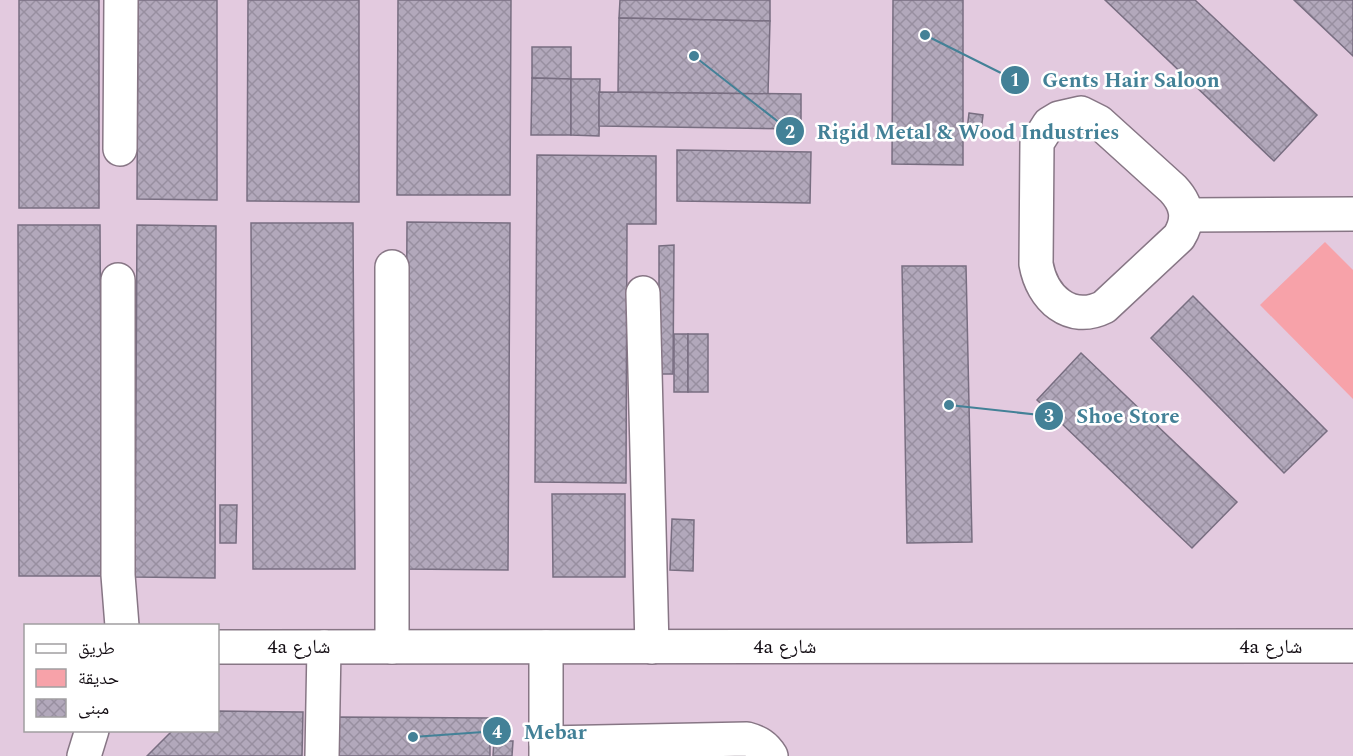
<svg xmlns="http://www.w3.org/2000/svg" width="1353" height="756" viewBox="0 0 1353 756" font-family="Spectral,'Noto Naskh Arabic',serif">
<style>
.built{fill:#e3cadf;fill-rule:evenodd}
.park{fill:#f7a2a9}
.building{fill:url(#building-cross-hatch);stroke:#786e81;stroke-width:1.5}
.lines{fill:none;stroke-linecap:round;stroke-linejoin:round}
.minor-casing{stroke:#877685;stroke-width:36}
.minor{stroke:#fff;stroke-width:33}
.labels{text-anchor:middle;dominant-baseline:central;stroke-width:5;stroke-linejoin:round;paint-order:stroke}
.street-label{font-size:20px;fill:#140e14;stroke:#fff}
.leader{fill:none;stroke:#438197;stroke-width:2}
.callout-dot{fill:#438197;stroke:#fff;stroke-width:2}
.mark-label{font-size:18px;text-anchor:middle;font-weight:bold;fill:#fff}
.callout-label{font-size:21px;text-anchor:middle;font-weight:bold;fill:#438197;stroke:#fff;stroke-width:5;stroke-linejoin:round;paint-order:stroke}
</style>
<defs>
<pattern id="building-cross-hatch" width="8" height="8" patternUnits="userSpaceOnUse" patternTransform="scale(1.5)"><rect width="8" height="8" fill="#b2a8bb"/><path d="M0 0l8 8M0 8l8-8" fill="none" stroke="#988fa0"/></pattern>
</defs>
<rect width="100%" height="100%" fill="#ecd9e9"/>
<!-- built -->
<path class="built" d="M0,0h1353v756h-1353zM26,626h192v104h-192z"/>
<!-- park -->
<polygon class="park" points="1325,242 1353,270 1353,399 1260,305"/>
<!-- building -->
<g class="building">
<rect x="19" y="0" width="80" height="208"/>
<polygon points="138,0 217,0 217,200 137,199"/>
<polygon points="248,0 359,0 359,202 247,201"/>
<polygon points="398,0 511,0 510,195 397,195"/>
<polygon points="620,0 770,0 770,21 619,18"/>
<polygon points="893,0 963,0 963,165 892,164"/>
<polygon points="1105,0 1195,0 1317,115 1274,161"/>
<polygon points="1294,0 1353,0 1353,56"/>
<polygon points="619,18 770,21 768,94 618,92"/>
<polygon points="532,47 571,47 571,79 532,78"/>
<polygon points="532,78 571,79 571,135 531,135"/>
<polygon points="571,79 600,79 599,136 571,135"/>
<polygon points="599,92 801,94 801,129 599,126"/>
<polygon points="969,113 983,115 981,131 967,130"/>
<polygon points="677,150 811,152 810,203 677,201"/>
<polygon points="537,155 656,156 656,224 627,224 626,483 535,482"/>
<polygon points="407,222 510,223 508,570 405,569"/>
<polygon points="251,223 353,223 355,569 253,569"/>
<polygon points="18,225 100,225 102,576 19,576"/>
<polygon points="137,225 216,226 215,578 135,577"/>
<polygon points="674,245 673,374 659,374 659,246"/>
<polygon points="902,266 966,266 972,542 907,543"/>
<polygon points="1193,296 1327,431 1284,473 1151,338"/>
<rect x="674" y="334" width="14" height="58"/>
<rect x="688" y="334" width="20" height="58"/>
<polygon points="1081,353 1237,502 1192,548 1037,400"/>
<polygon points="552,494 625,494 625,577 553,577"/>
<polygon points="220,505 237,505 236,543 220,543"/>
<polygon points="672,519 694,520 693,571 670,570"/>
<polygon points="218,711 303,712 302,756 147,756 173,730 218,730"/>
<polygon points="336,717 490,718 490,756 335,756"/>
<polygon points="494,741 513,741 512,756 493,756"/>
</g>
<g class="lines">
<!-- minor casing -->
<g class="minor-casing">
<g id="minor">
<path d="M1081,113l18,9 74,67c14,15 17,30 6,48l-75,70c-34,17 -62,-9 -68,-43l1,-121 12,-19 10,-6z"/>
<polyline points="120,149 121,0"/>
<polyline points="1187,215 1353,214"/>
<polyline points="392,267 392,647"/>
<polyline points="118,280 118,575 122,626"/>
<polyline points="643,293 652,647"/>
<polyline points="218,647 1353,646"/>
<path d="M546,743l201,-4c11,3 18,7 24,17"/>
<polyline points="84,756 92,730"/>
<polyline points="322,756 324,647"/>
<polyline points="546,756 546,647"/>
</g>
</g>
<!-- minor -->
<use href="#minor" class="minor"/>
</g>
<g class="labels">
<!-- street labels -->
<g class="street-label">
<text x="299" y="647">4a شارع</text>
<text x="785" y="647">4a شارع</text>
<text x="1271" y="647">4a شارع</text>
</g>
</g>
<!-- callouts -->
<path class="leader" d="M925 35L1015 80M694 56L790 131M949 405L1049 416M413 737L497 731"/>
<g class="callout-dot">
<circle cx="925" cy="35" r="6"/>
<circle cx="694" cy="56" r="6"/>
<circle cx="949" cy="405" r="6"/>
<circle cx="413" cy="737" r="6"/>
<circle cx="1015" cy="80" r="15"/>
<circle cx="790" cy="131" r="15"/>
<circle cx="1049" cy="416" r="15"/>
<circle cx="497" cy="731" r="15"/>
</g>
<g class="mark-label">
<text x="1015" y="86">1</text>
<text x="790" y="138">2</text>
<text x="1049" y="422">3</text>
<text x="497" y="738">4</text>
</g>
<g class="callout-label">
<text x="1131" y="87">Gents Hair Saloon</text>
<text x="968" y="139">Rigid Metal &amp; Wood Industries</text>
<text x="1128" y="423">Shoe Store</text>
<text x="555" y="739">Mebar</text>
</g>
<!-- legend -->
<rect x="24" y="624" width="195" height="108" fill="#ffffff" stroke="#a19fa1" stroke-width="1.5"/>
<rect x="36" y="644" width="30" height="9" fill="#ffffff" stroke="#a19fa1" stroke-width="1.5"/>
<text x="78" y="654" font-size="18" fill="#140e14">طريق</text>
<rect x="36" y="669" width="30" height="18" fill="#f7a2a9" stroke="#a19fa1" stroke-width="1.5"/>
<text x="78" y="684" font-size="18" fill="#140e14">حديقة</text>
<rect x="36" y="699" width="30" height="18" fill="url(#building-cross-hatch)" stroke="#a19fa1" stroke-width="1.5"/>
<text x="78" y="714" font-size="18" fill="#140e14">مبنى</text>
</svg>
